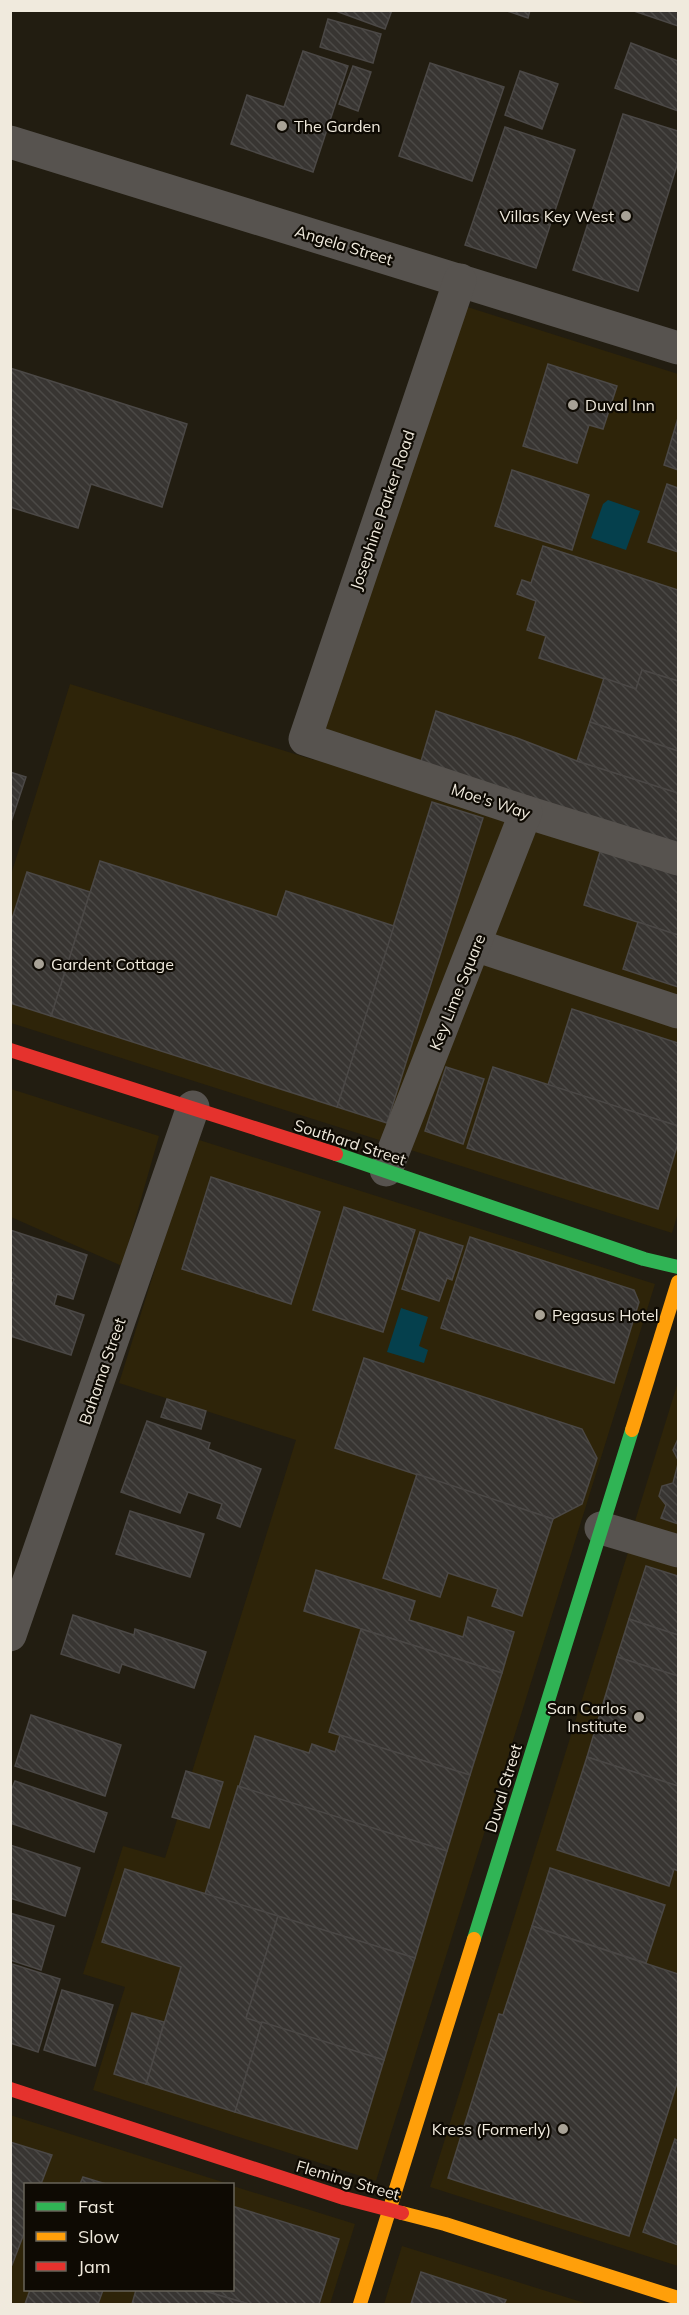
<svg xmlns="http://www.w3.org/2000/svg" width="689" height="2315" viewBox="0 0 689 2315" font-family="Mulish,sans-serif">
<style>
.built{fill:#2e2409}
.water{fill:#05404d}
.building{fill:url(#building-back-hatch);stroke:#4b4846;stroke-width:1.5}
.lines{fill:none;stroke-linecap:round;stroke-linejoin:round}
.street{stroke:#57534f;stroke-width:33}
.fast{stroke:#30b455;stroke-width:14}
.slow{stroke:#ff9f0a;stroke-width:14}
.jam{stroke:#e5322d;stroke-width:14}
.poi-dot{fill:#a8a296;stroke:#0e0a03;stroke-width:2}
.labels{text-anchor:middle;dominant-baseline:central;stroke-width:4.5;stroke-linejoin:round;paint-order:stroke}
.poi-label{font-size:16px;fill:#f0eadd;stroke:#0e0a03;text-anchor:start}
.street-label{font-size:16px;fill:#f0eadd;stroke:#0e0a03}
</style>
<defs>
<pattern id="building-back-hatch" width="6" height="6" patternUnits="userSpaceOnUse" patternTransform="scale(1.5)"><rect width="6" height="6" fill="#383532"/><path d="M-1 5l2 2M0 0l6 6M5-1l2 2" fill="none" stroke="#4b4946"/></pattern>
</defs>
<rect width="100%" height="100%" fill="#221d11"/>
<!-- built -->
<g class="built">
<polygon points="461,305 678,374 678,1213 672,1233 11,1023 11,875 70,684 314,760"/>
<polygon points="11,1089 159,1136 122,1266 11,1217"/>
<polygon points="196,1139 655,1284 376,2181 93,2090 125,1987 83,1974 123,1846 165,1858 296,1440 119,1383"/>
<polygon points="678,1382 678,1535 635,1521"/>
<polygon points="629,1549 678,1568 678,2266 430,2187"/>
<polygon points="10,2115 229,2184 26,2184 26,2290 232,2290 233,2186 355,2224 330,2304 11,2304"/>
<polygon points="402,2246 588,2304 384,2304"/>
</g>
<!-- water -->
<g class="water">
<polygon points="608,500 640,511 626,550 591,538 603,504"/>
<polygon points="401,1308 428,1317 419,1346 428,1350 424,1363 387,1352"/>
</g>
<!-- building -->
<g class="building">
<polygon points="333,10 392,10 385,29"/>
<polygon points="504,10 530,10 528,18"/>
<polygon points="631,10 678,10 678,26"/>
<polygon points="328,19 381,34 373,63 320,47"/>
<polygon points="631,43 678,61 678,111 615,88"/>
<polygon points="303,51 348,66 313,172 231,144 247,95 284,107"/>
<polygon points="430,63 504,87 472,181 399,156"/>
<polygon points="353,66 371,72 358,111 339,104"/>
<polygon points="520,71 558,84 542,129 505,115"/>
<polygon points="623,114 678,131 678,162 638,291 573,270"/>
<polygon points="505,127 575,150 536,268 465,245"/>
<polygon points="548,364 617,386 603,429 589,425 577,463 523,446"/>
<polygon points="10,368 187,424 162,507 91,484 78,528 10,507"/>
<polygon points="678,418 678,470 664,465"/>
<polygon points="512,470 589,495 572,550 495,526"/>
<polygon points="667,484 678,488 678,552 648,542"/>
<polygon points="543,546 678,590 678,681 642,670 636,689 539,658 546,636 527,630 536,601 517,594 522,580 531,583"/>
<polygon points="642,670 678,681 678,751 590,722 604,678 636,689"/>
<polygon points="436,711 517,738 577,761 678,793 678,851 419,768"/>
<polygon points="590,722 678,751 678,793 577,761"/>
<polygon points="10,772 26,777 10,825"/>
<polygon points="432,802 483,818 387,1123 337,1107"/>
<polygon points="602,845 678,869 678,935 584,905"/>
<polygon points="100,861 277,917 286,891 394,926 337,1107 51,1016"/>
<polygon points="27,872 90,892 51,1016 10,1003 10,925"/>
<polygon points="638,922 678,935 678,987 623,969"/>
<polygon points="572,1009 678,1043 678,1126 548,1085"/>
<polygon points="446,1067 484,1079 463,1144 425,1131"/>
<polygon points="493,1067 678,1126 678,1143 658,1209 467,1148"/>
<polygon points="211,1177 320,1212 291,1304 182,1269"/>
<polygon points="344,1207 415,1230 383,1332 313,1310"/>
<polygon points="10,1230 87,1255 73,1299 57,1294 54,1305 84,1315 71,1355 10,1336 10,1290 14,1279 10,1277"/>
<polygon points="420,1232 463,1246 452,1280 447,1278 439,1301 402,1289"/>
<polygon points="470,1237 634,1290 639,1302 614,1383 441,1328"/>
<polygon points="364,1358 582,1429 597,1458 582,1504 553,1519 335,1448"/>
<polygon points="167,1399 206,1411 201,1429 161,1417"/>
<polygon points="147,1421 210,1443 208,1449 261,1469 240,1527 217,1518 222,1504 188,1492 180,1513 121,1492"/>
<polygon points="678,1439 678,1460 673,1450"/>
<polygon points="678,1464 678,1524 661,1518 666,1505 659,1496 662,1486 673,1483"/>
<polygon points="417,1474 553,1519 522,1616 492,1606 498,1589 448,1573 440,1597 383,1578"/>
<polygon points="130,1511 204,1534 190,1577 116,1554"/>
<polygon points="646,1566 678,1576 678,1635 629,1619"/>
<polygon points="316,1570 415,1601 409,1620 463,1637 468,1617 514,1632 502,1673 304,1611"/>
<polygon points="73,1615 134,1635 135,1629 206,1652 194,1688 122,1664 119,1673 61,1654"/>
<polygon points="629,1619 678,1635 678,1676 617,1657"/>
<polygon points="361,1629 502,1673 470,1775 329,1732"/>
<polygon points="617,1657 678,1676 678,1786 587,1757"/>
<polygon points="31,1715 121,1745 105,1796 15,1766"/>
<polygon points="340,1735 470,1775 447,1851 239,1787 255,1736 309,1753 312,1744 335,1752"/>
<polygon points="587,1757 678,1786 678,1871 674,1869 669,1886 557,1850"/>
<polygon points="186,1771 223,1782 209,1828 172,1817"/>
<polygon points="15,1781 107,1813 94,1852 10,1823 10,1793"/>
<polygon points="238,1786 447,1851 415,1958 205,1894"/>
<polygon points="10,1845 80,1868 65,1916 10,1898"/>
<polygon points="550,1868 665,1905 646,1963 532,1926"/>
<polygon points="125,1869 278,1916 246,2018 262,2022 235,2112 146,2084 181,1967 102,1942"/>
<polygon points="10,1913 54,1926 41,1970 10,1960"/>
<polygon points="278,1916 415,1958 384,2060 246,2018"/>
<polygon points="532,1926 678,1974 678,2080 629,2236 448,2178 499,2014 503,2015"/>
<polygon points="12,1964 60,1979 38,2052 10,2043"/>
<polygon points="62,1990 113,2005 95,2066 44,2050"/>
<polygon points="132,2013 164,2022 146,2084 114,2074"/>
<polygon points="262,2022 384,2060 357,2149 235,2112"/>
<polygon points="675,2139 678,2141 678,2245 643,2232"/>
<polygon points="10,2142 52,2155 41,2184 26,2184 26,2228 12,2265 10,2265"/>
<polygon points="83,2177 106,2184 80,2184"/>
<polygon points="232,2206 339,2239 319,2304 249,2304 201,2290 232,2290"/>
<polygon points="421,2272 506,2300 504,2304 411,2304"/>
<polygon points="30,2290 103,2290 98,2304 25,2304"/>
<polygon points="136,2290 201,2290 249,2304 132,2304"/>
</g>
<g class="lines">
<!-- street -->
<g class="street">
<polyline points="10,142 678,348"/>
<polyline points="460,280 305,739 526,812 678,859"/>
<polyline points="475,945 678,1012"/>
<polyline points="386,1170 526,812"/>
<polyline points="601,1528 678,1551"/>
<polyline points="10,1635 193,1107"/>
</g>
<!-- fast -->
<g class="fast">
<polyline points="336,1154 644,1259 678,1267"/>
<polyline points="474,1939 632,1430"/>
</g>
<!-- slow -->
<g class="slow">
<polyline points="632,1430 678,1282"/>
<polyline points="402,2213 445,2224 678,2298"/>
<polyline points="360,2304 474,1939"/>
</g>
<!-- jam -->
<g class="jam">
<polyline points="10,1050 336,1154"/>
<polyline points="10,2089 344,2198 402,2213"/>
</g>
</g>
<!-- markers -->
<g class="poi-dot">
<circle cx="282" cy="126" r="6"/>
<circle cx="626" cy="216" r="6"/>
<circle cx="573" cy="405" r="6"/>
<circle cx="39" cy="964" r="6"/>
<circle cx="540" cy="1315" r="6"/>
<circle cx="639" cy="1717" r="6"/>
<circle cx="563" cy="2129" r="6"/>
</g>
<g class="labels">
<!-- poi labels -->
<g class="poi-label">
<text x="294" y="126">The Garden</text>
<text x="614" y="216" text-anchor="end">Villas Key West</text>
<text x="585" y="405">Duval Inn</text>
<text x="51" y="964">Gardent Cottage</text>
<text x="552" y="1315">Pegasus Hotel</text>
<text x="627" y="1708" text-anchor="end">San Carlos<tspan x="627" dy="18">Institute</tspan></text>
<text x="551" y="2129" text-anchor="end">Kress (Formerly)</text>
</g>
<!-- street labels -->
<g class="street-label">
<text transform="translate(344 245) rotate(17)">Angela Street</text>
<text transform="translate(382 510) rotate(-71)">Josephine Parker Road</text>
<text transform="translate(491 801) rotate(18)">Moe's Way</text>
<text transform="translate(457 992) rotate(-68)">Key Lime Square</text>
<text transform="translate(350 1142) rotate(18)">Southard Street</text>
<text transform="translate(102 1371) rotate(-71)">Bahama Street</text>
<text transform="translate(503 1788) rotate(-73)">Duval Street</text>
<text transform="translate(348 2180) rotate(16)">Fleming Street</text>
</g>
</g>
<!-- border -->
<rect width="689" height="2315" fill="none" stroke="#f0eadd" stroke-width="24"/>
<!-- legend -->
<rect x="24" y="2183" width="210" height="108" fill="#0e0a03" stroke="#68645a" stroke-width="1.5"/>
<rect x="36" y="2202" width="30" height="9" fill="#30b455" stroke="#68645a" stroke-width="1.5"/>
<text x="78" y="2213" font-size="18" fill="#f0eadd">Fast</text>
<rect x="36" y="2232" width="30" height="9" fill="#ff9f0a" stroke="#68645a" stroke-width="1.5"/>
<text x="78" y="2243" font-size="18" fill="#f0eadd">Slow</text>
<rect x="36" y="2262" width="30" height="9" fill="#e5322d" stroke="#68645a" stroke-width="1.5"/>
<text x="78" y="2273" font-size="18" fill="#f0eadd">Jam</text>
</svg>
